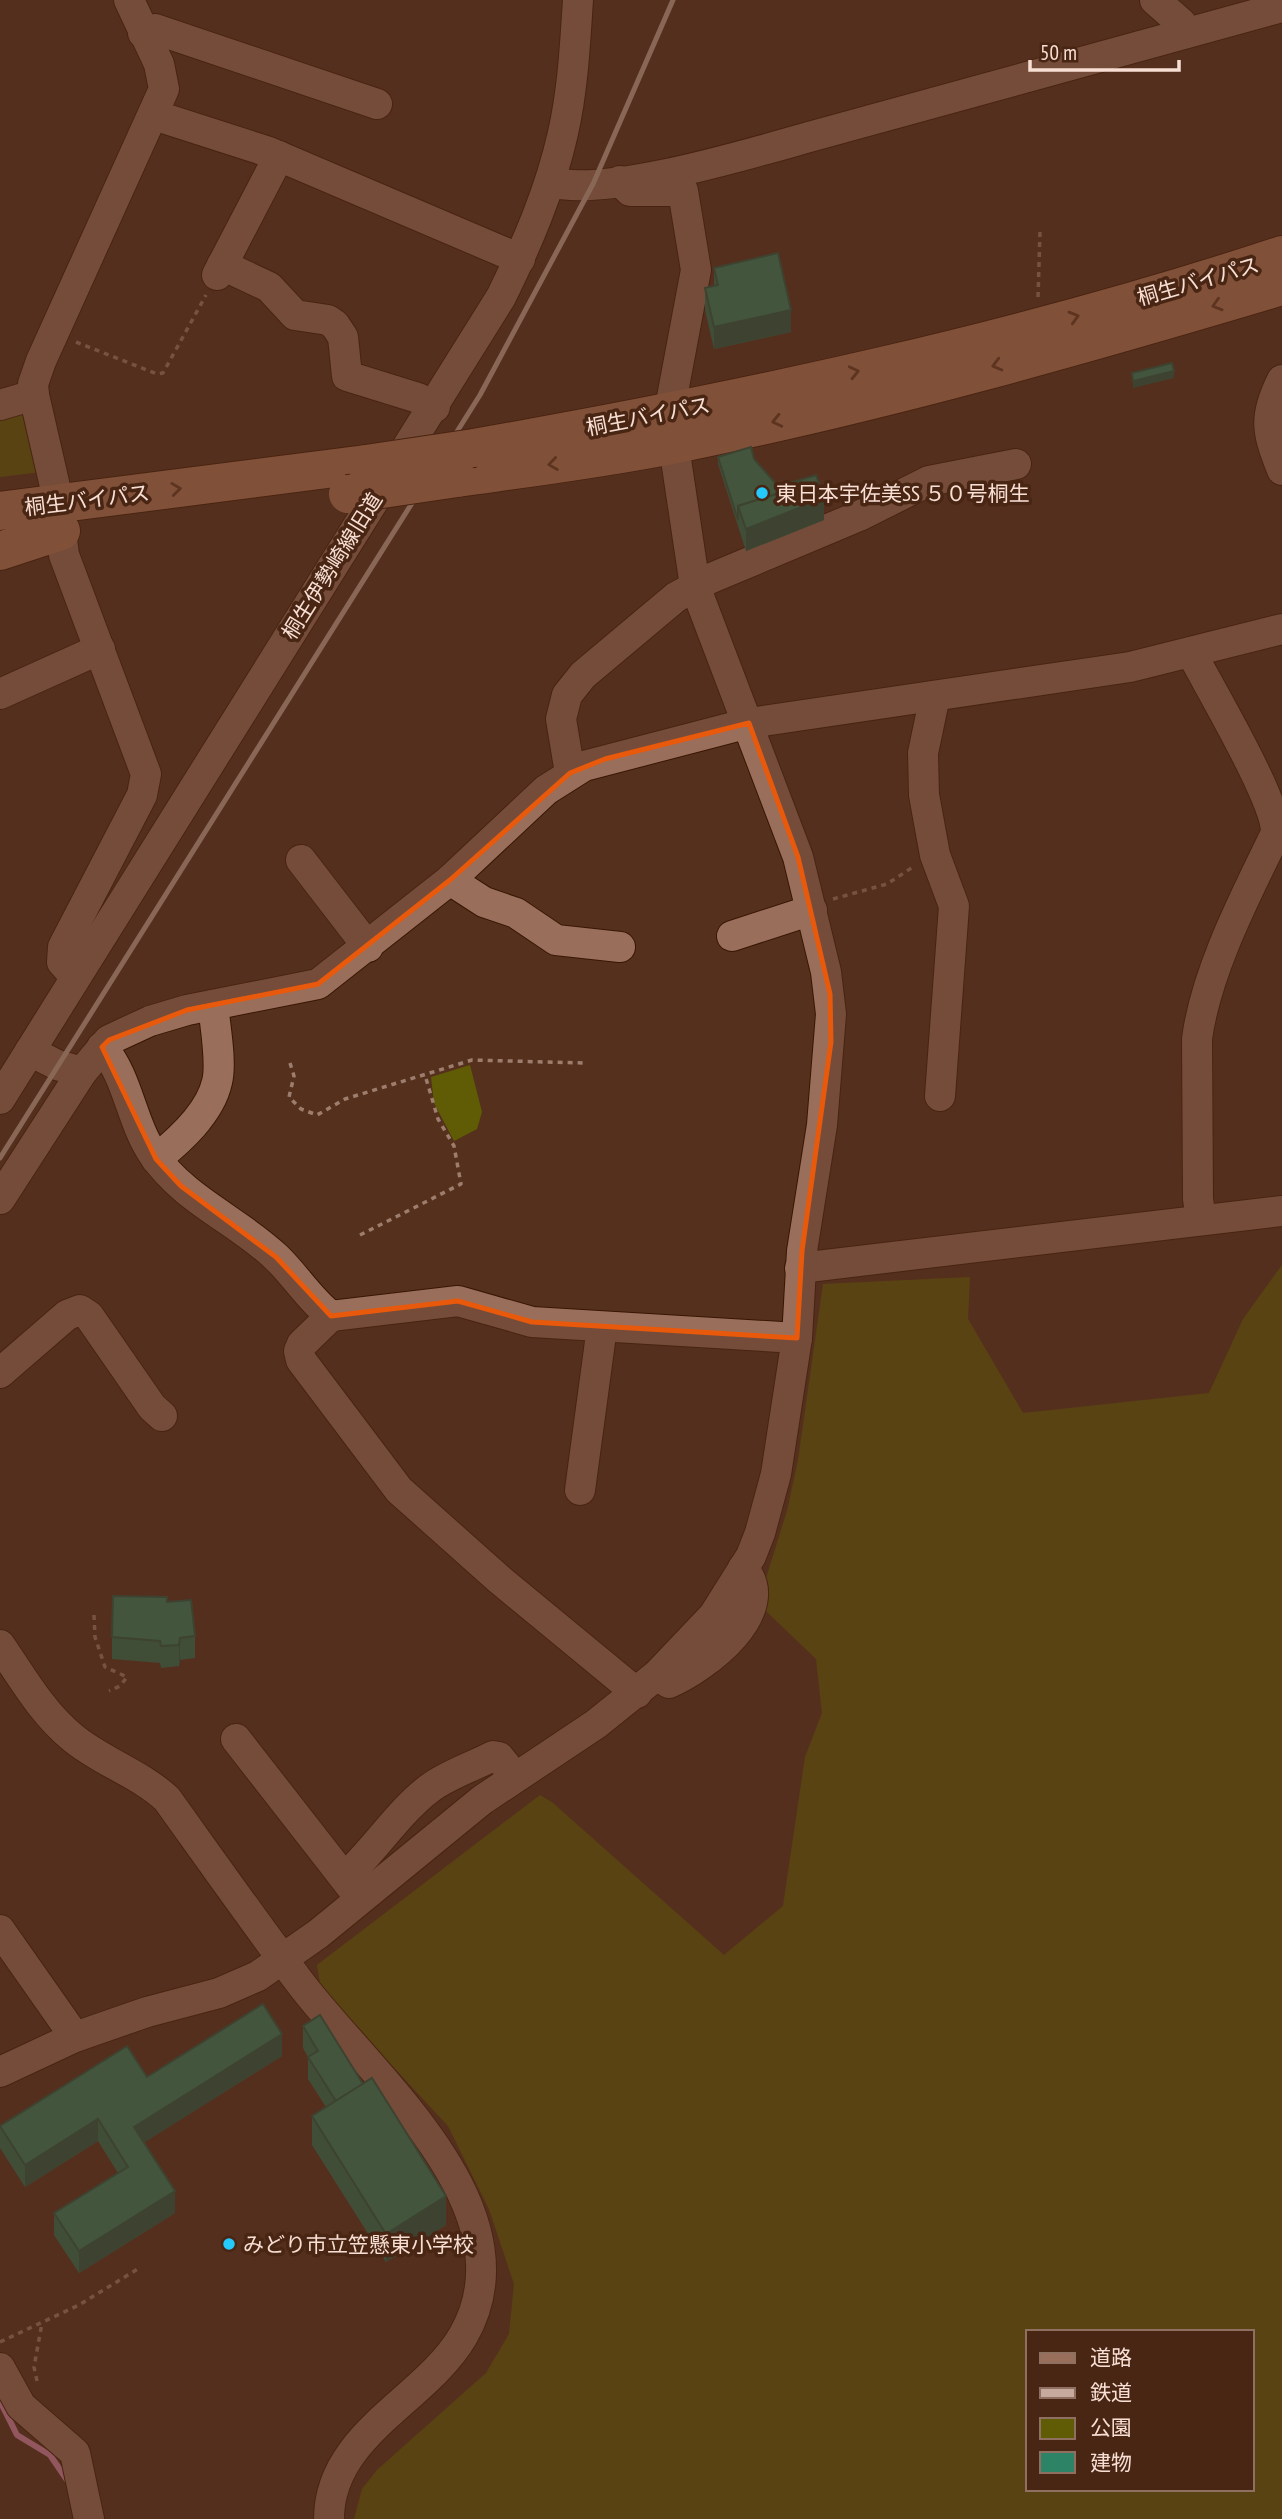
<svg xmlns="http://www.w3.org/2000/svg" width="1282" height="2519" viewBox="0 0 1282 2519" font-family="'PT Sans Narrow','Noto Sans JP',sans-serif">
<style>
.green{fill:#5f5c05;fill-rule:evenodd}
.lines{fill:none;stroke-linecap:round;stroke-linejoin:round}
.stream{stroke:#d985ae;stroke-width:6}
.minor-casing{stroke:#391604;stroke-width:32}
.highway-casing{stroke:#391604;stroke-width:40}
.path{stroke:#9d7d6e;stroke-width:3.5;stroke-dasharray:5 5;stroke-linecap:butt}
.minor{stroke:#996f5b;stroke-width:30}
.highway{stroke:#b77859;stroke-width:38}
.rail{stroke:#c7aa9d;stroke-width:5}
.highway-bridge-casing{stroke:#391604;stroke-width:40;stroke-linecap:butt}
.highway-bridge{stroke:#b77859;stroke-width:38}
.wall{fill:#277157}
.shaded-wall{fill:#205c47}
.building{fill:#2d8365;stroke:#205c47;stroke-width:2}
.oneway{stroke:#643a24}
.marked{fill:none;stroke:#e8590c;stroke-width:5;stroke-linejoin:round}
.poi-dot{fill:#24c9fe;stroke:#492513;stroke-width:2.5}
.labels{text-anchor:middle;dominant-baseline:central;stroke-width:7;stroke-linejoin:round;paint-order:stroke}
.street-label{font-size:21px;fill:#f8dfd4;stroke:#492513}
.poi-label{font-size:21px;fill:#f8dfd4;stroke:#492513;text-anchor:start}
</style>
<rect width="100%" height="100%" fill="#55301d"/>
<!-- green -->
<g class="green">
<polygon points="23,408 41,472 0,477 0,411"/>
<polygon points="470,1065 482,1112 477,1129 454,1141 434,1103 431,1077"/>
<path d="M1282,1265v1254h-928l8,-30 15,-19 109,-97 23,-39 5,-50 -25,-75 -41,-83 -127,-137 -4,-24 223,-170 13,8 171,152 59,-49 22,-149 17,-44 -6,-54 -51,-49 -2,-22 24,-77 11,-51 25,-176 147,-7 -2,42 55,94 186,-20 34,-74zM1028,2332h224v157h-224z"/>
</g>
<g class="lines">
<!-- stream -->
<polyline class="stream" points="0,2401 17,2435 50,2455 67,2480"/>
<!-- minor casing -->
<g class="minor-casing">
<g id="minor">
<polyline points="1155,0 1181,23 1186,33"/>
<polyline points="143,33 155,29 377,104"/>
<polyline points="154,115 269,152 520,259"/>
<path d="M550,182c58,16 208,-31 270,-48 154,-42 308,-85 462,-127"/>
<polyline points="222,265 269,287 295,315 328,320 335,325 343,337 347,376 418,398 435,407"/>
<polyline points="217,275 279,156"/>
<path d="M1282,380c-19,38 -15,52 0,90"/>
<polyline points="0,405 34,395"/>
<polyline points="59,504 34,395 33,384 41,361 164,89 159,64 129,0"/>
<polyline points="61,531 64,555 146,774 142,795 63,947 62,962 75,977"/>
<path d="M1191,652c18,35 86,149 85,181 -30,62 -70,138 -79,206l1,160 3,21"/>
<polyline points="0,694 100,649"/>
<polyline points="935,696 923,753 924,795 935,855 954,906 940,1096"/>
<polyline points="570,773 561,719 567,695 583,675 676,597 709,579 859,516 929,481 1016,464"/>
<polyline points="301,860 368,947"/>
<polyline points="450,880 484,902 516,913 556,940 620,947"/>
<polyline points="732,936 812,910"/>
<path d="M102,1047c26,29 29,75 51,107 31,46 84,66 123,103 19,18 34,43 55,59l127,-15 74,21 265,16"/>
<polyline points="30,1051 57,1065 82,1072"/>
<path d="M0,1099l501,-802c26,-53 49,-106 62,-164 10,-44 12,-89 15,-133"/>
<path d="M156,1159c24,-19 54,-46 61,-77 5,-19 -2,-57 -4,-77"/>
<polyline points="0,1199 82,1072 109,1040 150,1021 187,1010 318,984 450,880 546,790 584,766 749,723 1130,667 1282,629"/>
<polyline points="800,1268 1282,1211"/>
<polyline points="331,1316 302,1344 299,1351 301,1360 399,1490 500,1580 637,1693"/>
<polyline points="0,1373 67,1315 80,1310 89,1316 152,1407 162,1416"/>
<polyline points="580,1490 602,1327"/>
<path d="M0,1645c22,32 42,68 73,93 29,24 66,35 94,61 43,60 86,121 131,181 67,91 239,228 165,356 -38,65 -134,98 -134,183"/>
<path d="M661,1678l8,5c37,-16 111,-72 74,-115"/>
<polyline points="236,1739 356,1893"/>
<path d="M345,1877c30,-27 52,-64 85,-89 19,-14 42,-21 63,-32l6,1 16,20"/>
<polyline points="0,1930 75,2037"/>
<polyline points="0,2072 75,2037 147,2012 219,1993 258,1976 318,1934 482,1800 596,1724 657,1675 714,1615 751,1556 760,1533 776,1474 797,1338 802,1251 822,1125 831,1014 826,972 798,857 695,586 669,413 696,270 683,191 630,191 620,181"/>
<polyline points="0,2368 21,2406 75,2453 89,2519"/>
</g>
</g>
<!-- highway casing -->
<g class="highway-casing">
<g id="highway">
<path d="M474,448c273,-48 545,-106 808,-193"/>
<path d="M457,478c71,-10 143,-19 214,-33 206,-41 410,-99 611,-159"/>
<polyline points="0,511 366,464"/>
<polyline points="0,551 61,531"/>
</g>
</g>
<!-- path -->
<g class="path">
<polyline points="1038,297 1040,232"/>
<polyline points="76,342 157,374 163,373 206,295"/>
<polyline points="833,899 887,884 913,867"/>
<polyline points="290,1063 294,1076 289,1097 301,1109 317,1115 345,1099 472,1060 583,1063"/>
<polyline points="360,1235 461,1184 454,1146 438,1119 425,1075"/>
<polyline points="94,1615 95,1637 105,1667 127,1677 120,1686 109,1691"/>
<polyline points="0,2342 79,2305 141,2267"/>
<polyline points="37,2381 34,2367 42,2323"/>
</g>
<!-- minor -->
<use href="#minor" class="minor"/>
<!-- highway -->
<use href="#highway" class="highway"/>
<!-- rail -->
<polyline class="rail" points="0,1158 480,395 593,184 673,0"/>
<!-- highway-bridge casing -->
<g class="highway-bridge-casing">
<g id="highway-bridge">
<polyline points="366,464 474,448"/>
<polyline points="348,494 457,478"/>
</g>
</g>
<!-- highway-bridge -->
<use href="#highway-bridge" class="highway-bridge"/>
</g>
<!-- wall -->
<g class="wall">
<polygon points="714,268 791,332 714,349 705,310 705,288 714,286"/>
<polygon points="718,457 754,459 783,492 784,492 784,485 824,520 746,551 718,464"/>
<polygon points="167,1602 195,1636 195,1658 180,1660 179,1666 161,1668 160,1663 112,1659 112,1637"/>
<polygon points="303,2026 446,2225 386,2262 312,2145 312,2116 326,2107 308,2079 308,2057 303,2048"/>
<polygon points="282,2056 144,2142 175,2213 79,2273 54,2235 54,2213 118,2173 98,2141 25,2187 0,2148 0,2126 147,2077"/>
</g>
<!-- shaded-wall -->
<g class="shaded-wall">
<polygon points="791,310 791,332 714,349 714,327"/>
<polygon points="1174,371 1174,378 1133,388 1133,381"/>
<polygon points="824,498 824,520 746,551 746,529"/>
<polygon points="180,1638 180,1660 179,1666 179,1645"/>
<polygon points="282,2034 282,2056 134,2149 134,2127"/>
<polygon points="98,2119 98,2141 25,2187 25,2165"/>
<polygon points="175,2191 175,2213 79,2273 79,2251"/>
<polygon points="446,2196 446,2225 386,2262 386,2234"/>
</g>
<!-- building -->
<g class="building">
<polygon points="778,253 791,310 714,327 705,288 718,285 714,268"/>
<polygon points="1172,363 1174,371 1133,381 1132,373"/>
<polygon points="751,447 754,459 783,492 738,506 738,520 718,457"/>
<polygon points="816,475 824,498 746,529 738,506 786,491 784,485"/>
<polygon points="113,1596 167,1597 167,1602 191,1600 195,1636 180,1638 179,1645 161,1646 160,1641 112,1637"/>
<polygon points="263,2004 282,2034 134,2127 175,2191 79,2251 54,2213 128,2167 98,2119 25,2165 0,2126 127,2046 147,2077"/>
<polygon points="320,2015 363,2084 336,2101 308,2057 318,2051 303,2026"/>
<polygon points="372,2078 446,2196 386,2234 312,2116"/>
</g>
<!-- one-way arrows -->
<defs><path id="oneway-chevron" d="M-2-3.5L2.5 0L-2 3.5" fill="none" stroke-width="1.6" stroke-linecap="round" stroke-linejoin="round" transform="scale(1.75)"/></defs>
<g class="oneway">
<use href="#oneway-chevron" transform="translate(1217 305) rotate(163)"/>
<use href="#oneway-chevron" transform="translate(1074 317) rotate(-16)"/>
<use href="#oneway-chevron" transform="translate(997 365) rotate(165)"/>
<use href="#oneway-chevron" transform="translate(854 372) rotate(-13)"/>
<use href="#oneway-chevron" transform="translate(777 421) rotate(167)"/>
<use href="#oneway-chevron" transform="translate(553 464) rotate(172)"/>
<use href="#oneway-chevron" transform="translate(176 489) rotate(-7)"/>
</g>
<!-- marked area -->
<path d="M0 0H1282V2519H0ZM749,723l49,134 32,137 1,48 -29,209 -5,87 -265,-16 -74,-21 -127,15 -55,-59 -95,-71 -25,-27 -54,-112 7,-7 78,-30 131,-26 132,-104 120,-107 35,-14z" fill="#55301d" fill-opacity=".55" fill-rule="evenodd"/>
<path class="marked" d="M749,723l49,134 32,137 1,48 -29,209 -5,87 -265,-16 -74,-21 -127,15 -55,-59 -95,-71 -25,-27 -54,-112 7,-7 78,-30 131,-26 132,-104 120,-107 35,-14z"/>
<!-- markers -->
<g class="poi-dot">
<circle cx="762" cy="493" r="7"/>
<circle cx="229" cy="2244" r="7"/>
</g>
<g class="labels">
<!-- street labels -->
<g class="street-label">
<text transform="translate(1198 281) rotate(-16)">桐生バイパス</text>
<text transform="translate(648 416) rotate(-11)">桐生バイパス</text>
<text transform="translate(87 500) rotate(-7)">桐生バイパス</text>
<text transform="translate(332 566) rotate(-58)">桐生伊勢崎線旧道</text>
</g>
<!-- poi labels -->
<g class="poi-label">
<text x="776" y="493">東日本宇佐美SS ５０号桐生</text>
<text x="243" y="2244">みどり市立笠懸東小学校</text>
</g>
</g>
<!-- legend -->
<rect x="1026" y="2330" width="228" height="161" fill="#492513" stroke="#8f6f60" stroke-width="2"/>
<rect x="1040" y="2353" width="35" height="10" fill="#996f5b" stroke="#8f6f60" stroke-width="2"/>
<text x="1090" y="2365" font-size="21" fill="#f8dfd4">道路</text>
<rect x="1040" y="2388" width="35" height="10" fill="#c7aa9d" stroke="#8f6f60" stroke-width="2"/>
<text x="1090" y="2400" font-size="21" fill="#f8dfd4">鉄道</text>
<rect x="1040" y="2418" width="35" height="21" fill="#5f5c05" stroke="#8f6f60" stroke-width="2"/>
<text x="1090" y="2435" font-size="21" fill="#f8dfd4">公園</text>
<rect x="1040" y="2452" width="35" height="21" fill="#2d8365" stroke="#8f6f60" stroke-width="2"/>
<text x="1090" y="2470" font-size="21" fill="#f8dfd4">建物</text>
<!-- scale -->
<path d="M1030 60v10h149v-10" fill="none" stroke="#f8dfd4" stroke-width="3.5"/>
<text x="1040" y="60" font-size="21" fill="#f8dfd4" stroke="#492513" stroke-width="5" paint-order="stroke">50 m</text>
</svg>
